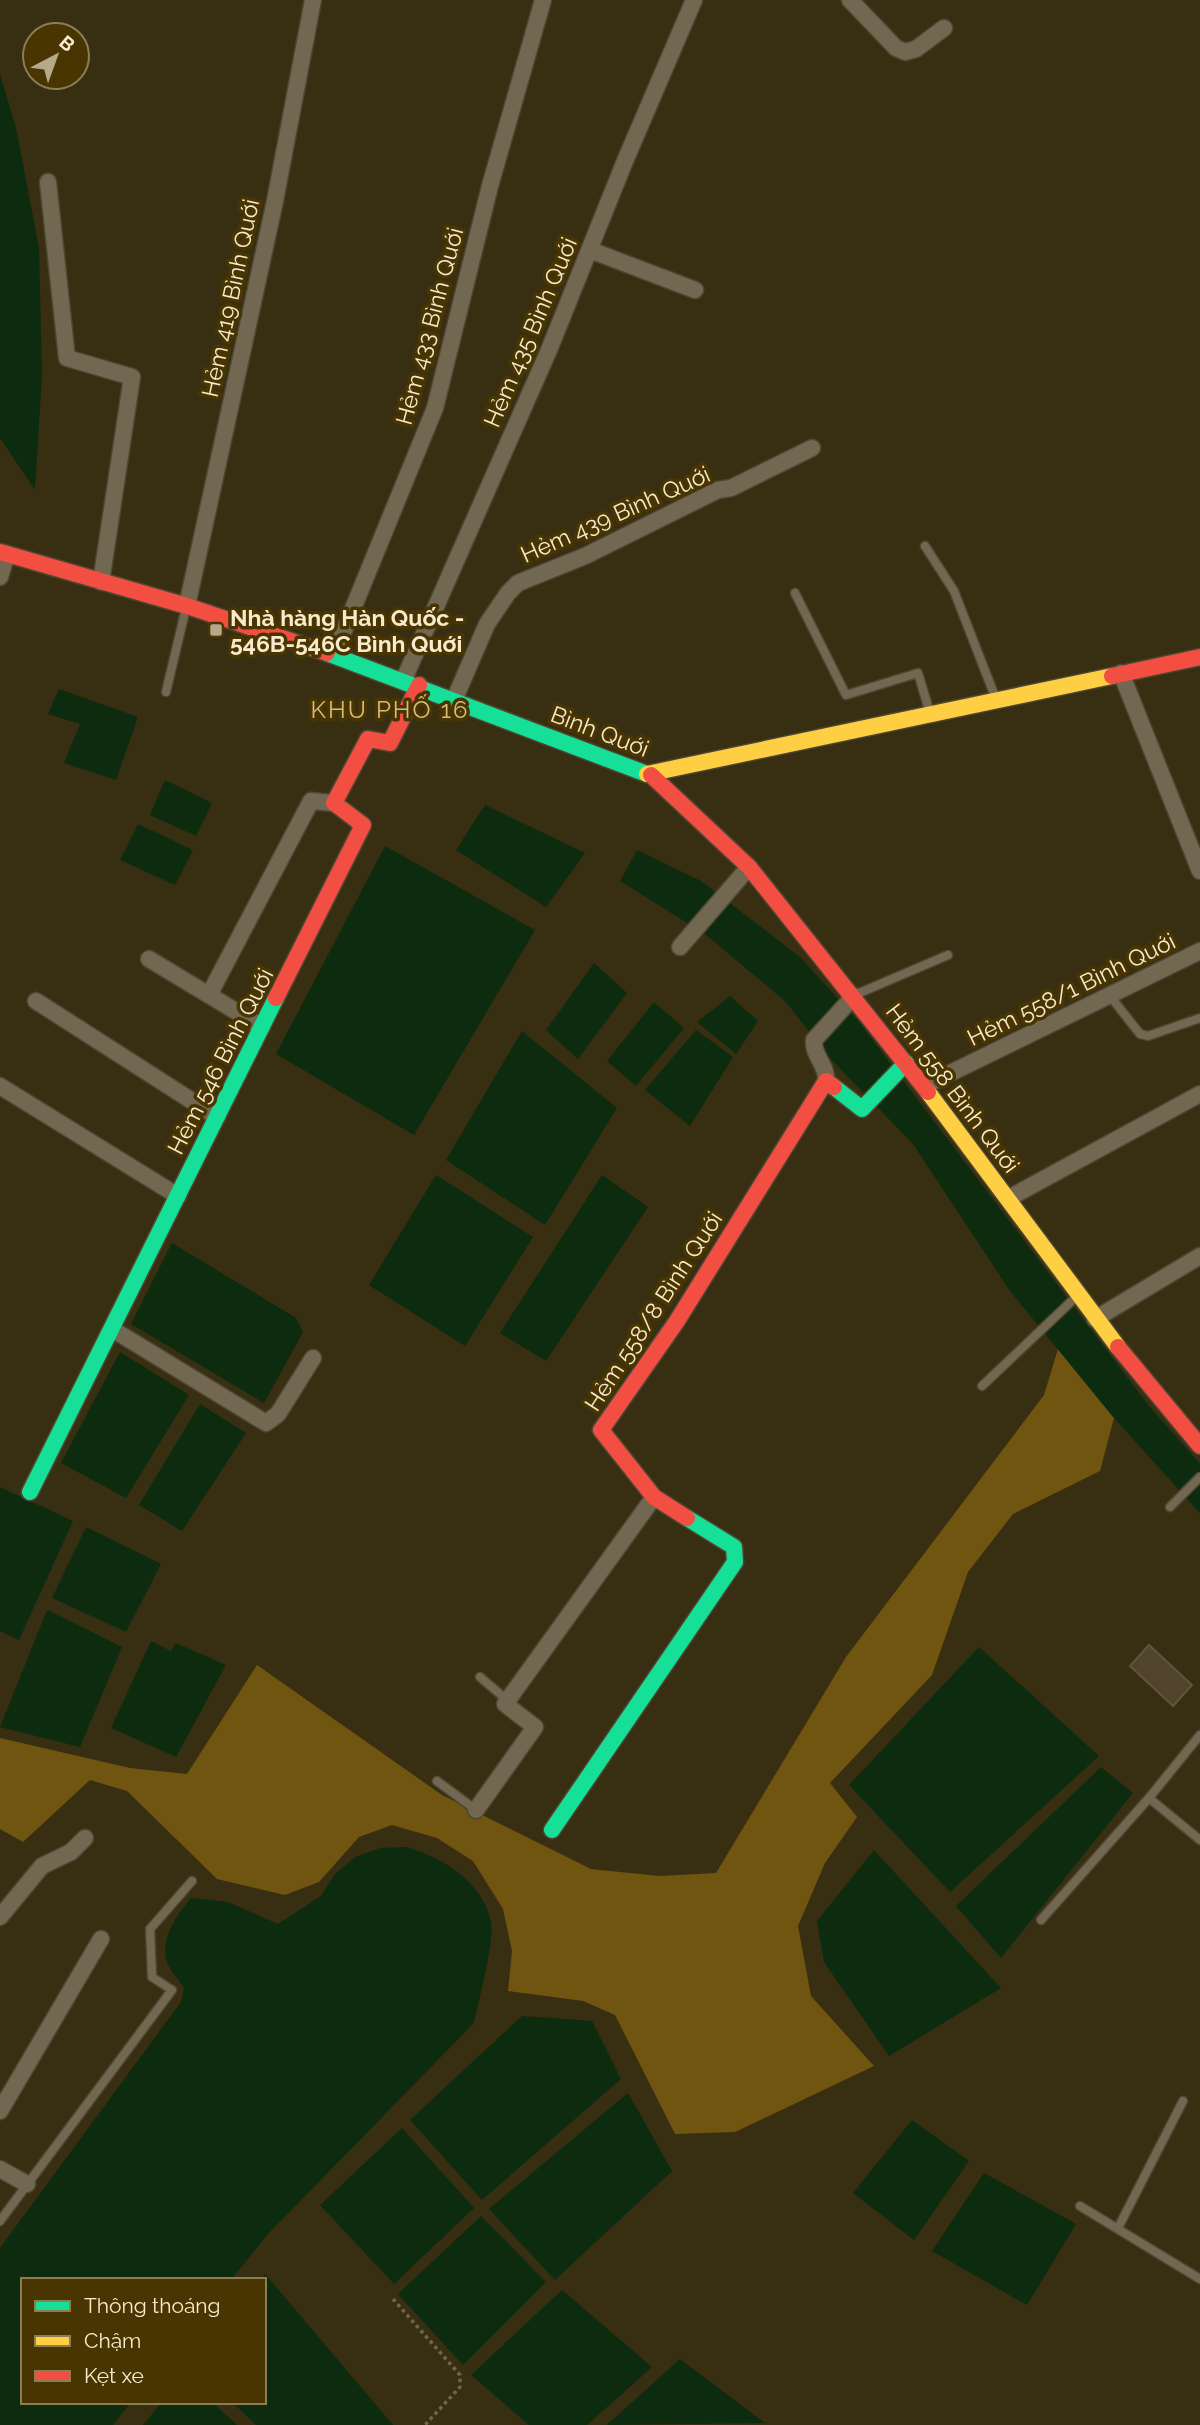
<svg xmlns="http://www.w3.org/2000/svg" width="1200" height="2425" viewBox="0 0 1200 2425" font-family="Raleway,sans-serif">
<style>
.green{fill:#6f550f}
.water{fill:#0d2b0e}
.building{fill:#50442d;stroke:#61543e;stroke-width:2}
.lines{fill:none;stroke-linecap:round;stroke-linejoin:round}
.lane-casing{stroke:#4e4632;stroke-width:11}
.street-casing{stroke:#4e4632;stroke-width:19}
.fast-casing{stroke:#4e4632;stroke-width:19}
.slow-casing{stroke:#4e4632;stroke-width:19}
.jam-casing{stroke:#4e4632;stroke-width:19}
.path{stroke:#6e6551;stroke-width:3.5;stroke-dasharray:3.5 3.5;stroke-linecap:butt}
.lane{stroke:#726852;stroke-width:8}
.street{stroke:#726852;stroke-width:16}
.fast{stroke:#16e098;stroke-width:16}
.slow{stroke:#ffcf43;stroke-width:16}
.jam{stroke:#f24e42;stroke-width:16}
.poi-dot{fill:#b5a88b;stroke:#483502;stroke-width:2.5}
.labels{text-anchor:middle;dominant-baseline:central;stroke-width:7;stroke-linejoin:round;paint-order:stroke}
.street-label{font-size:23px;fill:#f8eacc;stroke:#483502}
.poi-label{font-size:23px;font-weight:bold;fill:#f8eacc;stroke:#483502;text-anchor:start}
.neighbourhood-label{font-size:24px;letter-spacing:2px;fill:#d7bb7d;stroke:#483502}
</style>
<rect width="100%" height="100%" fill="#382e12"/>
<!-- green -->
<polygon class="green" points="1058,1349 1114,1418 1100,1471 1013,1514 968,1572 932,1675 830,1783 857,1817 825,1863 798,1926 811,1996 874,2066 735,2132 675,2134 615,2015 583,2001 508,1991 512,1951 503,1909 473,1861 437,1838 392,1825 359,1837 319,1882 285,1895 217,1879 127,1791 90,1780 23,1842 0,1829 0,1738 130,1768 187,1774 257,1665 442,1795 591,1869 659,1876 716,1873 846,1657 1044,1395"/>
<!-- water -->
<g class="water">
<polygon points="0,74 16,128 39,248 42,375 35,490 0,438"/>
<polygon points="59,689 138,717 116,780 64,763 80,724 48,714"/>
<polygon points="165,780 212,803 196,836 150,815"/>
<polygon points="485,805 585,853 546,907 456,850"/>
<polygon points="138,824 193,850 175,885 120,860"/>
<polygon points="385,846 535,930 414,1135 276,1054"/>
<polygon points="637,850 701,881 800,957 859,1022 1148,1405 1200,1464 1200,1513 1114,1418 1010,1291 913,1144 828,1056 786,1002 705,934 620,881"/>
<polygon points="594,963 627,993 578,1059 546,1030"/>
<polygon points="730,996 758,1021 736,1054 697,1022"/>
<polygon points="654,1002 684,1028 636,1086 607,1061"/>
<polygon points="696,1030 733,1057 690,1126 645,1090"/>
<polygon points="522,1031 617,1108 545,1225 446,1160"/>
<polygon points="436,1175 533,1237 465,1346 369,1285"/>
<polygon points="602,1175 648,1207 546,1361 500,1333"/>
<polygon points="172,1243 296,1318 303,1332 264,1403 131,1324"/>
<polygon points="120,1352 189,1395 126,1498 61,1463"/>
<polygon points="200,1404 246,1433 182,1531 139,1505"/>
<polygon points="0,1487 73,1521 19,1640 0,1631"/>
<polygon points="86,1527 161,1564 126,1632 52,1598"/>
<polygon points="47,1610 122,1647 80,1747 0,1727"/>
<polygon points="151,1641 171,1651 176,1643 226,1665 176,1757 111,1728"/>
<polygon points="979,1647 1099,1756 950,1892 849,1785"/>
<polygon points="1101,1767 1133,1793 1001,1958 956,1906"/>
<path d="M406,1847c36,10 77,35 85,75 4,17 -13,82 -17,101l-207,212 -36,45h-208v122h108l-18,23h-113v-177l181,-246 3,-14c-5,-8 -16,-20 -18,-29 -5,-22 12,-46 25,-61l37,4 50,22 43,-28 14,-22 20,-17 25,-9z"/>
<polygon points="874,1850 1001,1988 889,2056 824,1962 817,1921"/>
<polygon points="522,2016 592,2021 621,2079 482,2200 410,2120"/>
<polygon points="628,2093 672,2171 555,2280 489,2209"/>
<polygon points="912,2120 969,2161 914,2240 853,2193"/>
<polygon points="402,2128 474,2208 394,2284 320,2205"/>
<polygon points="984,2173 1076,2224 1027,2305 932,2251"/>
<polygon points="481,2216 546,2282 463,2365 398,2294"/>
<polygon points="265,2274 393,2425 256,2425 232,2402 264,2402 264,2280 260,2280"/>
<polygon points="562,2290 652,2367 587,2425 529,2425 471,2375"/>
<polygon points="680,2359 765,2423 607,2425"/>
<polygon points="162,2402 212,2402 237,2425 143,2425"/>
</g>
<!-- building -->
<polygon class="building" points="1149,1645 1192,1685 1173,1706 1130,1666"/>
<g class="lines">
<!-- lane casing -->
<g class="lane-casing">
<g id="lane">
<polyline points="925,546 954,591 996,699"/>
<polyline points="795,593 846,695 918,673 930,713"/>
<polyline points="166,692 186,608"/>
<polyline points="857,994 948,955"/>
<polyline points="1110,996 1140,1034 1148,1036 1200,1018"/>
<polyline points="982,1386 1076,1297"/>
<polyline points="1170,1507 1200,1477"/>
<polyline points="480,1677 507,1700"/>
<polyline points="437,1781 476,1810"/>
<polyline points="1149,1798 1200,1735"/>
<polyline points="1041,1920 1149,1798 1200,1840"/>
<polyline points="1080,2206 1200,2279"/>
<polyline points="0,2221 172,1990 152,1977 150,1929 192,1881"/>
<polyline points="1118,2228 1183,2101"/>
</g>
</g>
<!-- street casing -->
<g class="street-casing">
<g id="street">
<polyline points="850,0 896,48 905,52 916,49 944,28"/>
<polyline points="48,182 67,358 132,377 101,582"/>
<polyline points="590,250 695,290"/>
<polyline points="0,577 7,554"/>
<polyline points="187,606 275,201 313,0"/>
<polyline points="334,655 435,408 490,186 543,0"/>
<polyline points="1121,673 1200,871"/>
<polyline points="404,679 549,350 625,161 694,0"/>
<polyline points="455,698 487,624 508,593 518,583 585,556 718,490 731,488 812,448"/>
<polyline points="680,947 749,867"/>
<polyline points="149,959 262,1027"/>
<polyline points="209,995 311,801 334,803"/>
<polyline points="36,1001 217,1117"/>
<path d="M826,1081c2,-15 -14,-26 -12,-41l40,-44"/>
<polyline points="0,1086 178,1196"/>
<polyline points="924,1086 1200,951"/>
<polyline points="1009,1198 1200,1094"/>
<polyline points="1095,1319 1200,1256"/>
<polyline points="112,1329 266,1423 278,1414 313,1358"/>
<polyline points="476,1810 535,1727 505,1704 654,1497"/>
<polyline points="0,1917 42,1866 71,1852 85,1838"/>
<polyline points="0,2111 101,1939"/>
<polyline points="0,2169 27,2184"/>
</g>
</g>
<!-- fast casing -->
<g class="fast-casing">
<g id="fast">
<polyline points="327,653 647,774"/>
<polyline points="834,1087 862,1109 906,1063"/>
<polyline points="30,1492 276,998"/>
<polyline points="552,1830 735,1562 734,1547 687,1518"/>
</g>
</g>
<!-- slow casing -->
<g class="slow-casing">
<g id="slow">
<polyline points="647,774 1112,676"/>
<polyline points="928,1092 1118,1347"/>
</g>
</g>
<!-- jam casing -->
<g class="jam-casing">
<g id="jam">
<polyline points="0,552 187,606 327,653"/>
<polyline points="1112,676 1200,657"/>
<polyline points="651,775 749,867 928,1092"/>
<polyline points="276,998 363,825 334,803 368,739 390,743 419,685"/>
<polyline points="1118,1347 1200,1446"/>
<polyline points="687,1518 654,1497 601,1430 677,1321 826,1081 834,1087"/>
</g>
</g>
<!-- path -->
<polyline class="path" points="393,2299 460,2375 460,2387 425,2425"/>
<!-- lane -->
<use href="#lane" class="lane"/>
<!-- street -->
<use href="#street" class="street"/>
<!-- fast -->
<use href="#fast" class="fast"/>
<!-- slow -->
<use href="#slow" class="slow"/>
<!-- jam -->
<use href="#jam" class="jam"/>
</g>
<!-- markers -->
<rect class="poi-dot" x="209" y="623" width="14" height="14" rx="3.5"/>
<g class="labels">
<!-- street labels -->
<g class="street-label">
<text transform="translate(230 298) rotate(-78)">Hẻm 419 Bình Quới</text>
<text transform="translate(429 326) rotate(-75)">Hẻm 433 Bình Quới</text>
<text transform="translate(530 332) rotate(-67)">Hẻm 435 Bình Quới</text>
<text transform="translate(615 514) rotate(-24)">Hẻm 439 Bình Quới</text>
<text transform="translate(600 731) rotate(21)">Bình Quới</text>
<text transform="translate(1071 989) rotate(-26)">Hẻm 558/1 Bình Quới</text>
<text transform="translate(220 1061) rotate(-63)">Hẻm 546 Bình Quới</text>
<text transform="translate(953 1088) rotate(53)">Hẻm 558 Bình Quới</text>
<text transform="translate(653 1311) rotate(-57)">Hẻm 558/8 Bình Quới</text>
</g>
<!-- poi labels -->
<g class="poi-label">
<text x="230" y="617">Nhà hàng Hàn Quốc -<tspan x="230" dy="26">546B-546C Bình Quới</tspan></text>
</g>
<!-- neighbourhood labels -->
<g class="neighbourhood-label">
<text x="390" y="709">KHU PHỐ 16</text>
</g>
</g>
<!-- legend -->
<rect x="21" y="2278" width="245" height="126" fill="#483502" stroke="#8e7d53" stroke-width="2"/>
<rect x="35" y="2301" width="35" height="10" fill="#16e098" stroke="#8e7d53" stroke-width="2"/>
<text x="84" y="2313" font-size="21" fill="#f8eacc">Thông thoáng</text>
<rect x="35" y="2336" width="35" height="10" fill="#ffcf43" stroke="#8e7d53" stroke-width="2"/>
<text x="84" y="2348" font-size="21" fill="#f8eacc">Chậm</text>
<rect x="35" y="2371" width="35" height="10" fill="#f24e42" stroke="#8e7d53" stroke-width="2"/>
<text x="84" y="2383" font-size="21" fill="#f8eacc">Kẹt xe</text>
<!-- north arrow -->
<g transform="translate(56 56) rotate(41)"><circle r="33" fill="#483502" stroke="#8e7d53" stroke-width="2"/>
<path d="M0-5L12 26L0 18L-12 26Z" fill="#b5a88b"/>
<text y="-10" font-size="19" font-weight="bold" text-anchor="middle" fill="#f8eacc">B</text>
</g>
</svg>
